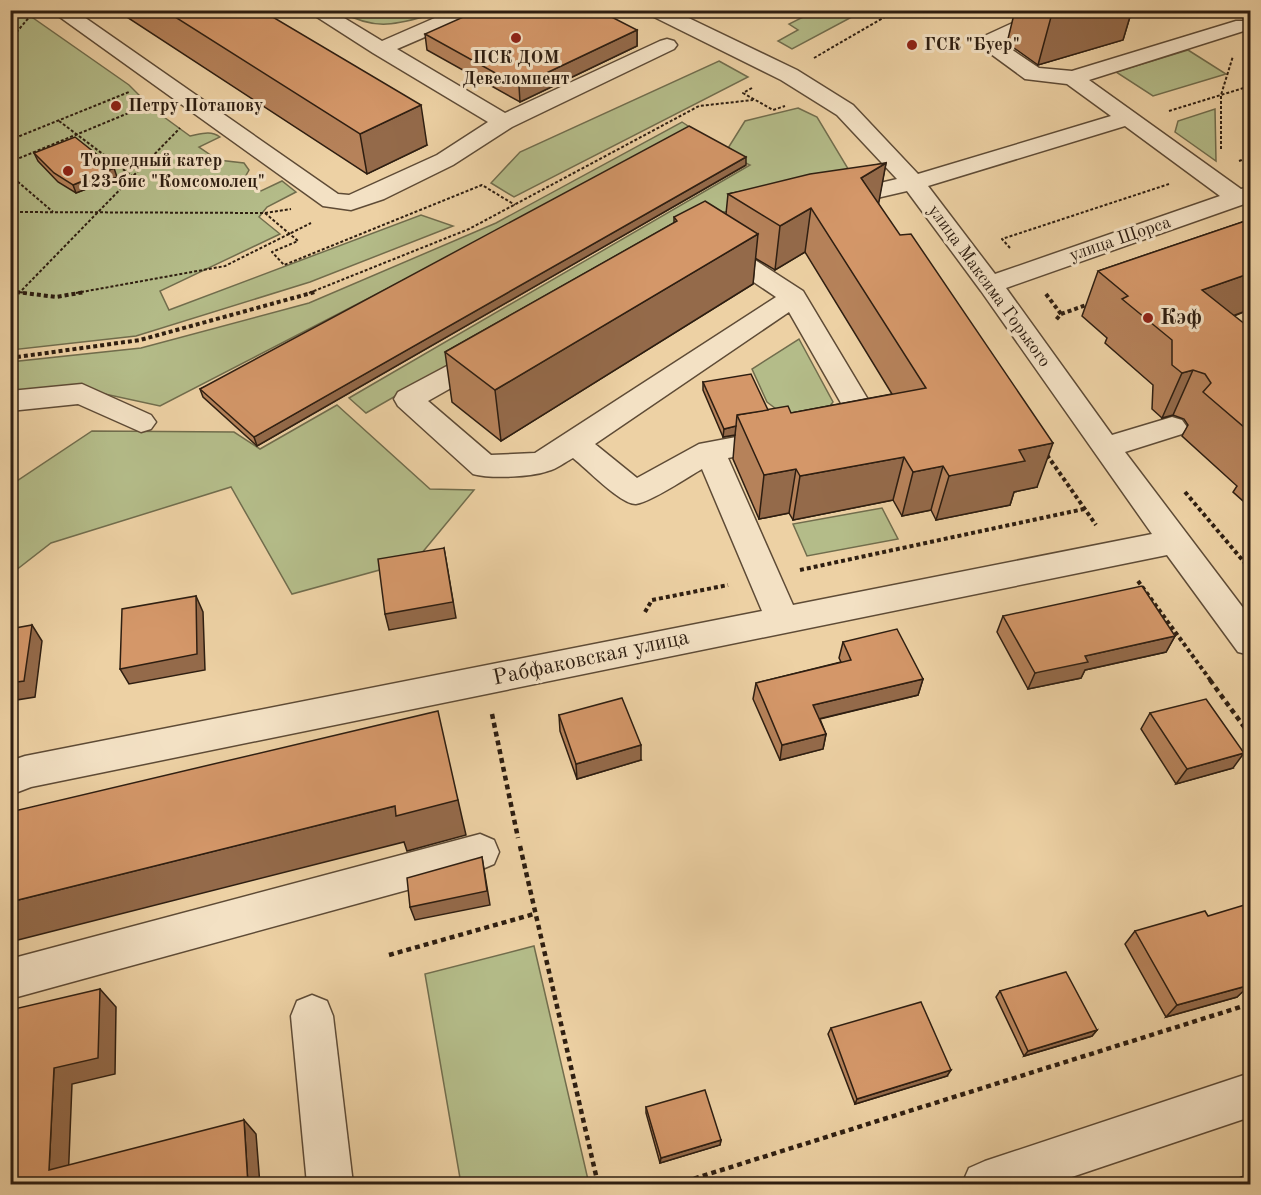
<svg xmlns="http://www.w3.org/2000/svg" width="1261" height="1195" viewBox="0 0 1261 1195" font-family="'Old Standard TT',serif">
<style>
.green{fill:#b4bc89;stroke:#716d4d;stroke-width:1.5}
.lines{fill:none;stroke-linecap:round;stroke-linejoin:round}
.minor-casing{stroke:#5e4b36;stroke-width:3}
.path-far2{stroke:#2e1e11;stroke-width:2;stroke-dasharray:3 2;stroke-linecap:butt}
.path-far1{stroke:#2e1e11;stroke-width:4;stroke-dasharray:4 3;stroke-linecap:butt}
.path{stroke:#2e1e11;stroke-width:4.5;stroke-dasharray:5 4;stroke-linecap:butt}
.minor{fill:#f3e1c4;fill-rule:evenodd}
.wall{fill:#b6825a;stroke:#2e1e11;stroke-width:1.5}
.shaded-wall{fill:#946a4a;stroke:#2e1e11;stroke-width:1.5}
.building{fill:#d49769;stroke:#2e1e11;stroke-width:1.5}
.poi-dot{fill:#8f2418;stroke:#f3e1c4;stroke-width:2}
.labels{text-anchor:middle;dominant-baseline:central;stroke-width:6;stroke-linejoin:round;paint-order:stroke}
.far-poi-label{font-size:18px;font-weight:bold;fill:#2e1e11;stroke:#f3e1c4;text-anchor:start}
.far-street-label{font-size:18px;fill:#2e1e11;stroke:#f3e1c4}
.poi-label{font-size:22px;font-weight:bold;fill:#2e1e11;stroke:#f3e1c4;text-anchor:start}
.street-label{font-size:22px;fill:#2e1e11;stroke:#f3e1c4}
</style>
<rect width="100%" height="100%" fill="#edd1a4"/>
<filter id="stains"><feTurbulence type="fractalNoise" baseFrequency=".00333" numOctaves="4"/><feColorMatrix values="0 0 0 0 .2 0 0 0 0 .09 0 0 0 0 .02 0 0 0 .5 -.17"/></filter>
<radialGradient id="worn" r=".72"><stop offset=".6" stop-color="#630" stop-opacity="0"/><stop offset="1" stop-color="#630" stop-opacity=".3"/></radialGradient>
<!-- green -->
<g class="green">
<path d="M434,10l4,3c-39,10 -60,20 -98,-2z"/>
<path d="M12,11h11l106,74 24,24 37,27c11,-2 20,-6 30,1l-21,10 19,13 26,3 5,7 -5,9 17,12 21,-10 14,11 -29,15 -8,10 21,17 -120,57 9,19 252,-95 32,11 -143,56 -174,54 -125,14z"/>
<polygon points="815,11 863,11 792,49 778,41 798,30 789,24"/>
<polygon points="1188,50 1226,74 1153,96 1116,72"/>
<polygon points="719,61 748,77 514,197 491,183 520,152"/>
<polygon points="798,108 817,117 859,187 792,205 714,213 366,413 349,398 750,165 725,153 745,121"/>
<polygon points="1215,109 1216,161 1175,132 1178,121"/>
<polygon points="682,122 694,130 160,406 68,386 11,394 10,362 141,348 309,303 496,223"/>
<polygon points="799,339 833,402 826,411 788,418 767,402 752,369"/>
<polygon points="337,405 430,489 474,490 416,560 292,594 231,487 51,543 11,574 11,485 92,431 234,432 260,449"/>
<polygon points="882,508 898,539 807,556 793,524"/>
<polygon points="534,946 589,1184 461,1184 425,974"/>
</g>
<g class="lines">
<!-- minor casing -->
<g class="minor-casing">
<g id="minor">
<polygon points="50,10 74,10 338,194 349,195 437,155 488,122 373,53 306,10 331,10 382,41 453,10 481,10 478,14 397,49 505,113 660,41 667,39 674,41 677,45 674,49 512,127 453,165 384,199 351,210 323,206"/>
<path d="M645,10h27l125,60 56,35 65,69 193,-58 -44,-32 -42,-5 -45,-33 -3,-4 3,-4 61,-28h28l-3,4 -64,29 37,25 33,3 164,-50h14v8l-161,51 152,109 9,-2v15l-244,86 106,147 60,-18 10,3 5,7 -5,7 -57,18 125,165v38l-12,-3 -71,-97 -1136,232 -21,8v-34l15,-5 737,-145 -60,-142c-14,8 -51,33 -66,35 -15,1 -50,-36 -63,-46 -8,4 -16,11 -25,13 -17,6 -57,8 -75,3l-75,-68 -4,-7 4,-7 79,-42 10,-3 10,3 4,6 -4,6 -69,39 63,54 44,-2 241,-156 -67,-45 -4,-5 4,-5 9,-3 9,3 76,49 79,132 -5,7c-13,4 -25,8 -39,4l-5,-7 5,-7 11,-3 -60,-105 -194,132 42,34 62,-34 80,-15 10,3 5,7 -5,7 -61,12 65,147 359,-71 -171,-243 -74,-100 -69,16 -9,-2 -3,-5 3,-5 68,-16 -60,-64 -56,-35 -133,-66zM1125,126l95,70 -225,78 -67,-88z"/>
<polygon points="82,384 151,415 156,422 151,429 141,432 78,404 10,411 10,391"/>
<polygon points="480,834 494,840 499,852 494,864 480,870 10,999 10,959"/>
<polygon points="312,995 327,1001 333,1016 353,1184 307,1184 291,1016 297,1001"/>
<polygon points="1250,1073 1250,1117 1051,1184 962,1184 969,1168 985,1161"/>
</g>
</g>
<!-- path-far2 -->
<g class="path-far2">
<polyline points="10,40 31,15"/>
<polyline points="814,58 897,10"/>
<polyline points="752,88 743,93 773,110 785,106"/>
<polyline points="1169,111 1250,86"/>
<polyline points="59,121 132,176"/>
<polyline points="10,140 129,92"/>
<polyline points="1221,149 1221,95 1233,56"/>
<polyline points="1239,161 1250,157"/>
<polyline points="10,162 148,105"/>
<polyline points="10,175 53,212"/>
<polyline points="10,212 265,213 291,209"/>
<polyline points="265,213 298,241 272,252 284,265 482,185 515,205"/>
<polyline points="1010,248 1002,239 1169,184"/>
<polyline points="22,290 180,128"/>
<polyline points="10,291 27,293"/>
<polyline points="76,293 225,266 311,223"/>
<polyline points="309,293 469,229 699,106 753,100"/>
</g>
<!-- path-far1 -->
<g class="path-far1">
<polyline points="16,292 56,297 85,292"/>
<polyline points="1046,294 1061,314 1055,321"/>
<polyline points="1061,314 1089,304"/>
<polyline points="10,358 140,340 315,292"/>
<polyline points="1047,455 1096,525"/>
<polyline points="1185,492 1250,569"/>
<polyline points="800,570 1084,509"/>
<polyline points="1138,581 1211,681"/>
<polyline points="645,612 652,600 728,585"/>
</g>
<!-- path -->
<g class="path">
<polyline points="1210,680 1250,735"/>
<polyline points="492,714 518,838"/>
<polyline points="520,846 598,1184"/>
<polyline points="389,955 534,914"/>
<polyline points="677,1184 1250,1004"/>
<polyline points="1223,1184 1250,1176"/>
</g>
<!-- minor -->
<use href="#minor" class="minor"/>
</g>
<!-- wall -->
<g class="wall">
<polygon points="116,10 261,10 427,145 367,174"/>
<polygon points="1015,10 1132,10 1123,40 1038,65 1007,43"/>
<polygon points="637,30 637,46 520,102 427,50 425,34"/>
<polygon points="34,153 117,177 76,193 58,182 38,161"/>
<polygon points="886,163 878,203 1037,487 1014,492 1010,505 936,520 931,510 902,516 893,500 793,520 789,513 759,519 733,459 735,435 723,437 703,390 703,382 768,410 791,413 892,394 805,252 775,270 755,258 753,284 501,441 452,402 445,352 674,223 674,217 726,214 728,194"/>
<polygon points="746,165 257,446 203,397 200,389"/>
<polygon points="1251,219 1251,309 1234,316 1251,329 1251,508 1233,492 1237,486 1182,436 1188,425 1184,419 1173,415 1162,418 1152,409 1153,385 1105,343 1107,338 1082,316 1098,271"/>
<polygon points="1003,616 1175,636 1166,652 1085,670 1081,678 1028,689 997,632"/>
<polygon points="843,642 923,679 918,695 820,719 826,734 823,749 780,760 753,699 756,683 841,662 839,658"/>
<polygon points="1150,713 1233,768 1176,784 1141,729"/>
<polygon points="559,715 641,760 577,779 560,731"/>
<polygon points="1135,931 1249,983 1237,997 1166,1017 1125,944"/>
<polygon points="1000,991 1097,1030 1092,1036 1024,1056 996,997"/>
<polygon points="831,1028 947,1076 855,1104 828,1034"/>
<polygon points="646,1107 721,1140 720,1145 660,1163 646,1113"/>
</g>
<!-- shaded-wall -->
<g class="shaded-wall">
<polygon points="1075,10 1132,10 1123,40 1038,65 1051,17"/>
<polygon points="637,30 637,46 520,102 519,86"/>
<polygon points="421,105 427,145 367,174 360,134"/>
<polygon points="746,157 746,165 257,446 254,437"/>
<polygon points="886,163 878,207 861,178"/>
<polygon points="114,168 117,177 76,193 73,185"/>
<polygon points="811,208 805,252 775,270 780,226"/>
<polygon points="758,234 753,284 501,441 495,390"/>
<polygon points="1251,273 1251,309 1182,335 1202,290"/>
<polygon points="1193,370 1173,415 1162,418 1182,373"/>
<polygon points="736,426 735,435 723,437 724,429"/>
<polygon points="1053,443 1037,487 1014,492 1010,505 936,520 949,476 1019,450"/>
<polygon points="904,457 893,500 793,520 800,476"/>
<polygon points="943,466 931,510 902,516 913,472"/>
<polygon points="796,469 789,513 759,519 764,475"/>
<polygon points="444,548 456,618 389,630 385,614"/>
<polygon points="196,596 203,612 205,670 129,684 120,669"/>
<polygon points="32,625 42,641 35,697 10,701 10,683"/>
<polygon points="1175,636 1166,652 1085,670 1081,678 1028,689 1035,673 1085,656"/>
<polygon points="923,679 918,695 810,721 813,705"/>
<polygon points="826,734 823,749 780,760 782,745"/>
<polygon points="641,745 641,760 577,779 576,764"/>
<polygon points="1244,753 1233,768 1176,784 1187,769"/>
<polygon points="458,800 466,835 407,851 404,842 10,942 10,902 395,806"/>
<polygon points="482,857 490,905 415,920 410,907"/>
<polygon points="1251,974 1251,982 1232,989 1244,976"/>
<polygon points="1250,985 1237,997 1166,1017 1177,1005"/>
<polygon points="100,989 116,1007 115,1074 72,1084 68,1183 49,1170 54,1068"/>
<polygon points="1097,1030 1092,1036 1024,1056 1028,1051"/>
<polygon points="951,1070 947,1076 855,1104 857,1099"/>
<polygon points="244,1120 256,1134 260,1185 248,1185"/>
<polygon points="721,1140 720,1145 660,1163 661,1158"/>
</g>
<!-- building -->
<g class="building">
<polygon points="164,10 261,10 421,105 360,134"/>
<polygon points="479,10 598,10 637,30 519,86 425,34"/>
<polygon points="1041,10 1075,10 1051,17"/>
<polygon points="689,126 746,157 254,437 200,389"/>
<polygon points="75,137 114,168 73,185 54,173 34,153"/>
<polygon points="886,163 861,178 900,235 911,234 1053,443 1019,450 1025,461 949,476 943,466 913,472 904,457 800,476 796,469 764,475 737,415 788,406 791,413 926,388 811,208 780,226 728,194 810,174"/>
<polygon points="705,201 758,234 495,390 445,352 677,221 674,217"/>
<polygon points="1251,219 1251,273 1202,290 1251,329 1251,433 1203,392 1211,383 1205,374 1193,370 1182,373 1172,365 1172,340 1122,299 1128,296 1098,271"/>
<polygon points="751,374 768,410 737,415 736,426 724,429 703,382"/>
<polygon points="444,548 453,602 385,614 378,559"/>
<polygon points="1142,586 1175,636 1085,656 1088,662 1035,673 1003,616"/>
<polygon points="196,596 197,654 120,669 122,609"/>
<polygon points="32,625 24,681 10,683 10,629"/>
<polygon points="897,629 923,679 813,705 826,734 782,745 756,683 851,660 843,642"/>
<polygon points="622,698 641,745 576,764 559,715"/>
<polygon points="1206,699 1244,753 1187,769 1150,713"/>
<polygon points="438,711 458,800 396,816 395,806 10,902 10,812"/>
<polygon points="482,857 487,891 410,907 407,878"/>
<polygon points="1251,903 1251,974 1244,976 1250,985 1177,1005 1135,931 1205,911 1208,916"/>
<polygon points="1066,972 1097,1030 1028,1051 1000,991"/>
<polygon points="100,989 98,1058 54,1068 49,1170 244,1120 248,1185 10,1185 10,1010"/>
<polygon points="921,1002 951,1070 857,1099 831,1028"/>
<polygon points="705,1090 721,1140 661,1158 646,1107"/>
</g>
<!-- markers -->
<g class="poi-dot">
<circle cx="516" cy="38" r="6"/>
<circle cx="912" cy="45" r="6"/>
<circle cx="116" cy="106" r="6"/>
<circle cx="68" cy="171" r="6"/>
<circle cx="1148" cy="318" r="6"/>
</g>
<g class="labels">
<!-- far-poi labels -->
<g class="far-poi-label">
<text x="924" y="45">ГСК "Буер"</text>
<text x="516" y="58" text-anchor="middle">ПСК ДОМ<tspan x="516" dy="21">Девеломпент</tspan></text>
<text x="128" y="106">Петру Потапову</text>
<text x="80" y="161">Торпедный катер<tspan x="80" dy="21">123-бис "Комсомолец"</tspan></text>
</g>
<!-- far-street labels -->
<g class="far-street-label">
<text transform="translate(1120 239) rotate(-19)">улица Щорса</text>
<text transform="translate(989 286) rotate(54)">улица Максима Горького</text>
</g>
<!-- poi labels -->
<g class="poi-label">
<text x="1160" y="318">Кэф</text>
</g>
<!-- street labels -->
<g class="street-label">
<text transform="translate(591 658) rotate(-12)">Рабфаковская улица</text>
</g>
</g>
<!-- margin -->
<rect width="1261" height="1195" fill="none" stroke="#edd1a4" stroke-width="36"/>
<rect x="12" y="12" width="1237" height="1171" fill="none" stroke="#2e1e11" stroke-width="3"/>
<rect x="18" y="18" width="1225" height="1159" fill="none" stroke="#2e1e11" stroke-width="1.5"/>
<rect width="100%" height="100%" filter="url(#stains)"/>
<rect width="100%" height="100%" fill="url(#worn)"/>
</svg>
